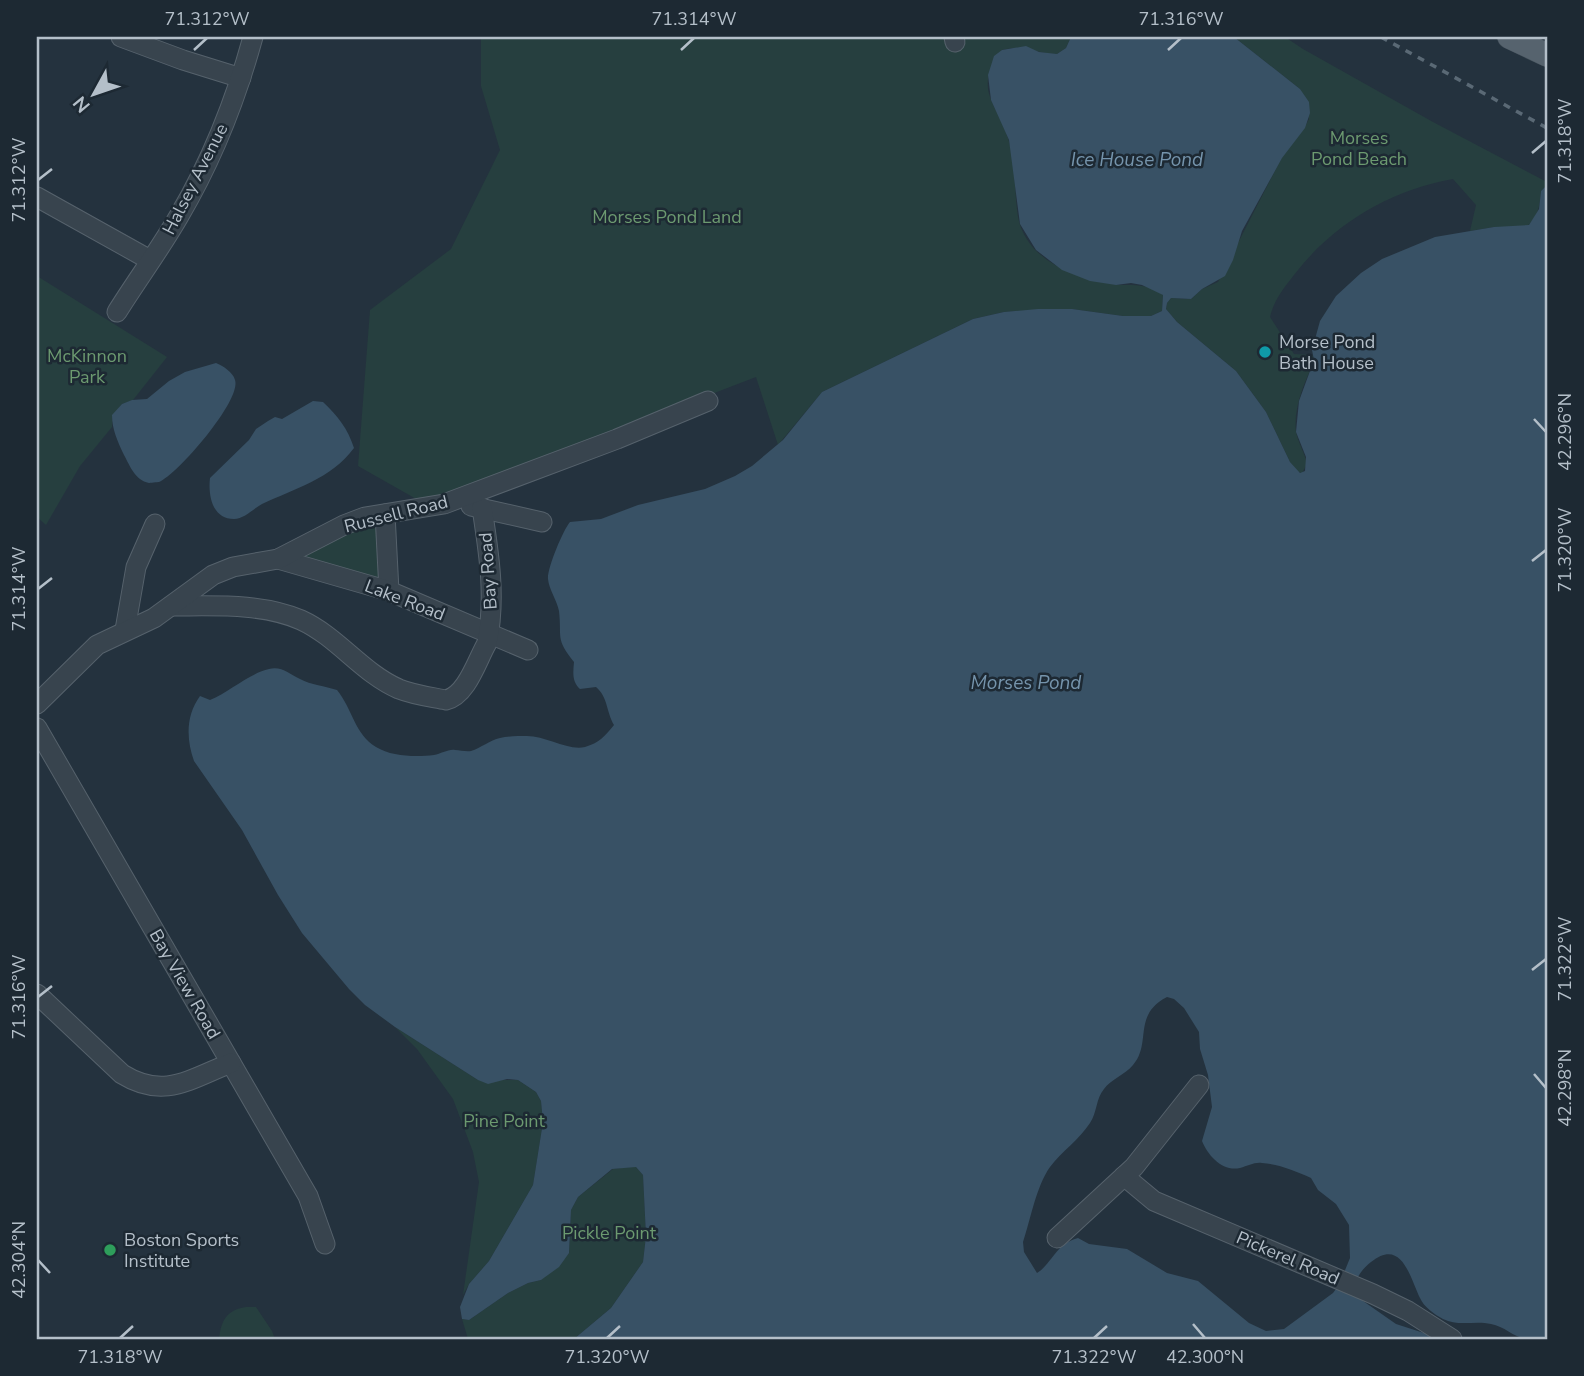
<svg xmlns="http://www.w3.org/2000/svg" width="1584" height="1376" viewBox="0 0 1584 1376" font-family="'Nunito Sans',sans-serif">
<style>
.green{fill:#263f3f}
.water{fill:#385165;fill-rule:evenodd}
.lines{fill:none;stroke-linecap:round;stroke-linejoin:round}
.minor-casing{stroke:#56626c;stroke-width:21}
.major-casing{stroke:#414d57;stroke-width:24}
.minor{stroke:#38444e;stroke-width:19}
.major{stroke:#56636e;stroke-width:23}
.rail{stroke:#5a6975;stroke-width:3.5;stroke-dasharray:7 7;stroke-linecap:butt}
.ticks{fill:none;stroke:#b4bfc9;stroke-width:2.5}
.culture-dot{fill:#0f9aa8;stroke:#1d2933;stroke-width:2.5}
.leisure-dot{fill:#2e9e5b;stroke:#1d2933;stroke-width:2.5}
.labels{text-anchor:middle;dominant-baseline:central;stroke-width:5;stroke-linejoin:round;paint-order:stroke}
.park-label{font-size:18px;fill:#6c9a70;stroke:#1d2933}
.street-label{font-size:18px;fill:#b4bfc9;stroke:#1d2933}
.poi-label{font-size:18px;fill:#b4bfc9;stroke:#1d2933;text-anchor:start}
.water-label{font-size:19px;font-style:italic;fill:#7594ac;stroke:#1d2933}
.neatline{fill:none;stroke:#b4bfc9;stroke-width:2.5}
.ticks-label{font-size:18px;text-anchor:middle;fill:#b4bfc9}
</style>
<rect width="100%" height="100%" fill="#24323e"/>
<!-- green -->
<g class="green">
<path d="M481,37h590l-5,11 -9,6c-23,0 -30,-11 -55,-4 -29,41 -7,48 6,88 8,25 6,53 10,79 8,42 53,59 89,66 21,5 36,-3 56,12l-1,16 -11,5h-28l-51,-7 -51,2 -17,1 -31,7 -151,73 -44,53 -22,-68 -331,127 -67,-38 12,-156 81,-61 49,-99 -19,-64z"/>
<path d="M1234,37h51l18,12 130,73 114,60v3l-6,6c-1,14 -3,27 -15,36h-32l-24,4 6,-26 -23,-26c-63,11 -120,45 -159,96 -11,14 -20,25 -24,42l24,37 18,1 3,5c-10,21 -22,47 -19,72 2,11 9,21 11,32l-5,9 -4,-1 -8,-10 -24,-50 -30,-41 -59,-49 -11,-13 1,-6 4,-5 20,1 11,-10 16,-7c21,-41 42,-82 63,-123 8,-14 21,-25 28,-40l-9,-30z"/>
<polygon points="37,276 167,357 133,400 122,404 113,415 112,427 80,466 46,525 37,517"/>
<polygon points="385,514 389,591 278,559"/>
<polygon points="395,1027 478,1080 518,1080 536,1092 541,1101 543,1122 533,1185 489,1261 469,1284 463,1295 479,1182 473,1152 453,1099 417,1049"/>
<polygon points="629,1167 636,1167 643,1175 646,1236 643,1262 611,1308 574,1339 468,1339 462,1319 469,1320 508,1293 528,1283 541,1280 569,1253 571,1210 578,1197 613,1169"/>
<path d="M246,1307h10l16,24 3,8h-56c2,-18 7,-29 27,-32z"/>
</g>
<!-- water -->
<g class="water">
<path d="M1071,37h163l66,52 9,13 1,11 -5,15 -23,30 -40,73 -9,29 -8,16 -23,13 -11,10 -20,-1 -4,5 -1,6 11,13 59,49 30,41 24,50 10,11 5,-2 1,-14 -10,-25 3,-31 15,-41 -2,-10 8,-29 16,-25 25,-23 21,-14 53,-22 59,-10 35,-2 10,-16 2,-18 6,-6v1154c-6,0 -15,2 -21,0 -13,-2 -22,-13 -35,-15 -16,-4 -32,3 -48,-5 -9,-5 -19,-12 -23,-21 -10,-20 -18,-61 -49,-36 -10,8 -17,18 -18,32l43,30 31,10 6,5h-859l37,-31 32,-46 3,-26 -3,-61 -7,-8 -24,2 -34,28 -7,13 -2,43 -10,14 -18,13 -13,3 -20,10 -39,27 -7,-1 -2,-12 9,-23 20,-23 44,-76 10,-63 -2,-21 -5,-9 -18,-12 -11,-1 -19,5 -10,-4 -83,-53 -30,-22 -16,-16 -47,-56 -24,-38 -36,-65 -48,-69c-8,-22 -8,-46 6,-65l10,4c19,-8 40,-27 59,-31 13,-3 20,5 31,10 11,6 25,7 37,11 15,18 18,45 39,57 16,10 41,10 58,8 7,-1 14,-6 21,-5 5,0 11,2 16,1 10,-3 19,-11 29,-13 8,-2 19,-2 27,-2 19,0 41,15 58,11 14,-4 20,-11 29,-22 -8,-14 -6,-28 -18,-38l-16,2c-8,-7 -7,-16 -6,-27 -19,-24 -12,-24 -15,-51 -2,-11 -10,-21 -11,-32 -1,-10 15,-49 22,-57l31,-3 37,-14 67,-16 30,-13 17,-10 31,-26 39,-48 151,-73 31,-7 34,-3h34l51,7h28l11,-5 1,-16 -21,-10 -11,-2 -15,2 -26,-4 -28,-11 -26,-20 -16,-26 -11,-84 -18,-40 -3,-25 6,-19 8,-6 24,-4 13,6 18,2 9,-6zM1167,997l7,2 10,9 15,24 1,17 8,26 4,32 -10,34c6,15 21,31 38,27 8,-2 14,-6 22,-5 16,1 34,8 49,15l7,12 18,14 13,21 1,33 -11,27 -6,8 -49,36 -18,2 -17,-8 -51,-42 -31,-8 -40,-24 -38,-5 -11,-6c-23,6 -26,26 -41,35l-13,-21 -1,-10c8,-24 13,-55 27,-75 12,-16 29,-27 40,-44 7,-10 6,-25 14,-34 7,-10 21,-14 29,-24 19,-22 -1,-50 34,-68z"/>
<path d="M216,363c7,3 17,9 19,17 7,20 -58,95 -76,102 -1,0 -10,1 -10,1 -14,-3 -19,-17 -25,-28 -6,-13 -12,-25 -12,-40l10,-11 10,-4 15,-1 22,-18 16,-9z"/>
<path d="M313,401l10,1c15,14 25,27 31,46 -23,31 -60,41 -92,56 -9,5 -18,15 -28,15 -22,0 -26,-24 -24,-41l39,-38 7,-11 12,-8 7,-4 7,2z"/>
</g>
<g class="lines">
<!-- minor casing -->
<g class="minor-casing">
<g id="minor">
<polyline points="121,37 183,60 241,78"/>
<polyline points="954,37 955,42"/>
<polyline points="37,197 150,260"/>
<path d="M117,312c20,-32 43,-63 62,-96 33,-56 57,-117 74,-179"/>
<polyline points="471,506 542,522"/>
<polyline points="385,514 389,591"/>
<polyline points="278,559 389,591 528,650"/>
<path d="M173,606c42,0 89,-3 128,14 37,17 61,53 98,69 15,6 32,8 47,11 21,-5 31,-40 41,-57 9,-46 2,-89 -5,-135"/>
<polyline points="125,630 136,567 155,524"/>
<polyline points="37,704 97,645 154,618 213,575 233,567 278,559 344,525 365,517 444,504 617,439 708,401"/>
<polyline points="37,728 308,1196 325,1244"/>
<path d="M37,994l85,80c42,26 68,5 109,-11"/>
<polyline points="1124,1176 1154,1201 1373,1294 1408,1311 1452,1339"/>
<polyline points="1057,1238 1134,1167 1199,1085"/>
</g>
</g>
<!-- major casing -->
<g class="major-casing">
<polyline id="major" points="1509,37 1547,55"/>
</g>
<!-- minor -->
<use href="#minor" class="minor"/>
<!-- major -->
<use href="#major" class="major"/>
<!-- rail -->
<polyline class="rail" points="1381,37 1547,128"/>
</g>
<!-- ticks -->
<path class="ticks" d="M194,50l13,-12M681,50l13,-12M1168,50l13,-12M1532,153l14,-12M38,180l14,-11M1534,419l12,13M1532,561l14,-11M38,589l14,-11M1532,970l14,-11M38,997l14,-11M1534,1074l12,14M38,1260l12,13M1193,1324l12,14M120,1338l13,-12M607,1338l13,-12M1094,1338l13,-12"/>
<!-- markers -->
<circle class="culture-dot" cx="1265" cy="352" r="7"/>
<circle class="leisure-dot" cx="110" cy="1250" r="7"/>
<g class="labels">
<!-- park labels -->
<g class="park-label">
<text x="1359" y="138">Morses<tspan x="1359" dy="21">Pond Beach</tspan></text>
<text x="667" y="217">Morses Pond Land</text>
<text x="87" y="356">McKinnon<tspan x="87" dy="21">Park</tspan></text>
<text x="504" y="1121">Pine Point</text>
<text x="609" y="1233">Pickle Point</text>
</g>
<!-- street labels -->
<g class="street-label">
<text transform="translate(195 179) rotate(-63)">Halsey Avenue</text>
<text transform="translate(396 514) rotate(-14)">Russell Road</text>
<text transform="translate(488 571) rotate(-94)">Bay Road</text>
<text transform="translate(405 600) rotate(21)">Lake Road</text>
<text transform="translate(185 984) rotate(60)">Bay View Road</text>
<text transform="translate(1288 1258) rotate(23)">Pickerel Road</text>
</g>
<!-- poi labels -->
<g class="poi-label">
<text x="1279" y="342">Morse Pond<tspan x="1279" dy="21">Bath House</tspan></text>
<text x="124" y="1240">Boston Sports<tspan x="124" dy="21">Institute</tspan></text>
</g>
<!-- water labels -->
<g class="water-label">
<text x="1137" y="160">Ice House Pond</text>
<text x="1026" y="683">Morses Pond</text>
</g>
</g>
<!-- border -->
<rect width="1584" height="1376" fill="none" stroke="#1d2933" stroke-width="77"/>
<!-- north arrow -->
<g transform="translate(94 94) rotate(230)" stroke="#1d2933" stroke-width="5" paint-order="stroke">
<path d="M0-5L12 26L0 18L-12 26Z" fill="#b4bfc9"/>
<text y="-10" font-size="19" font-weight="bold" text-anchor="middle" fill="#b4bfc9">N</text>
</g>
<rect x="38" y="38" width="1508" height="1300" class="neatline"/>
<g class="ticks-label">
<text x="207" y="25">71.312°W</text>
<text x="694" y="25">71.314°W</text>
<text x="1181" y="25">71.316°W</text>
<text transform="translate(1565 141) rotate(-90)" y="6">71.318°W</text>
<text transform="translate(19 180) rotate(-90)" y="6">71.312°W</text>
<text transform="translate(1565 432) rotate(-90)" y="6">42.296°N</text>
<text transform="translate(1565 550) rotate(-90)" y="6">71.320°W</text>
<text transform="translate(19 589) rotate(-90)" y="6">71.314°W</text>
<text transform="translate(1565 959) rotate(-90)" y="6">71.322°W</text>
<text transform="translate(19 997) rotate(-90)" y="6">71.316°W</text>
<text transform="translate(1565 1088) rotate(-90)" y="6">42.298°N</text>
<text transform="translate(19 1260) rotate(-90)" y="6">42.304°N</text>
<text x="120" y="1363">71.318°W</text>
<text x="607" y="1363">71.320°W</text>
<text x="1094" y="1363">71.322°W</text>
<text x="1205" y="1363">42.300°N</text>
</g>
</svg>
